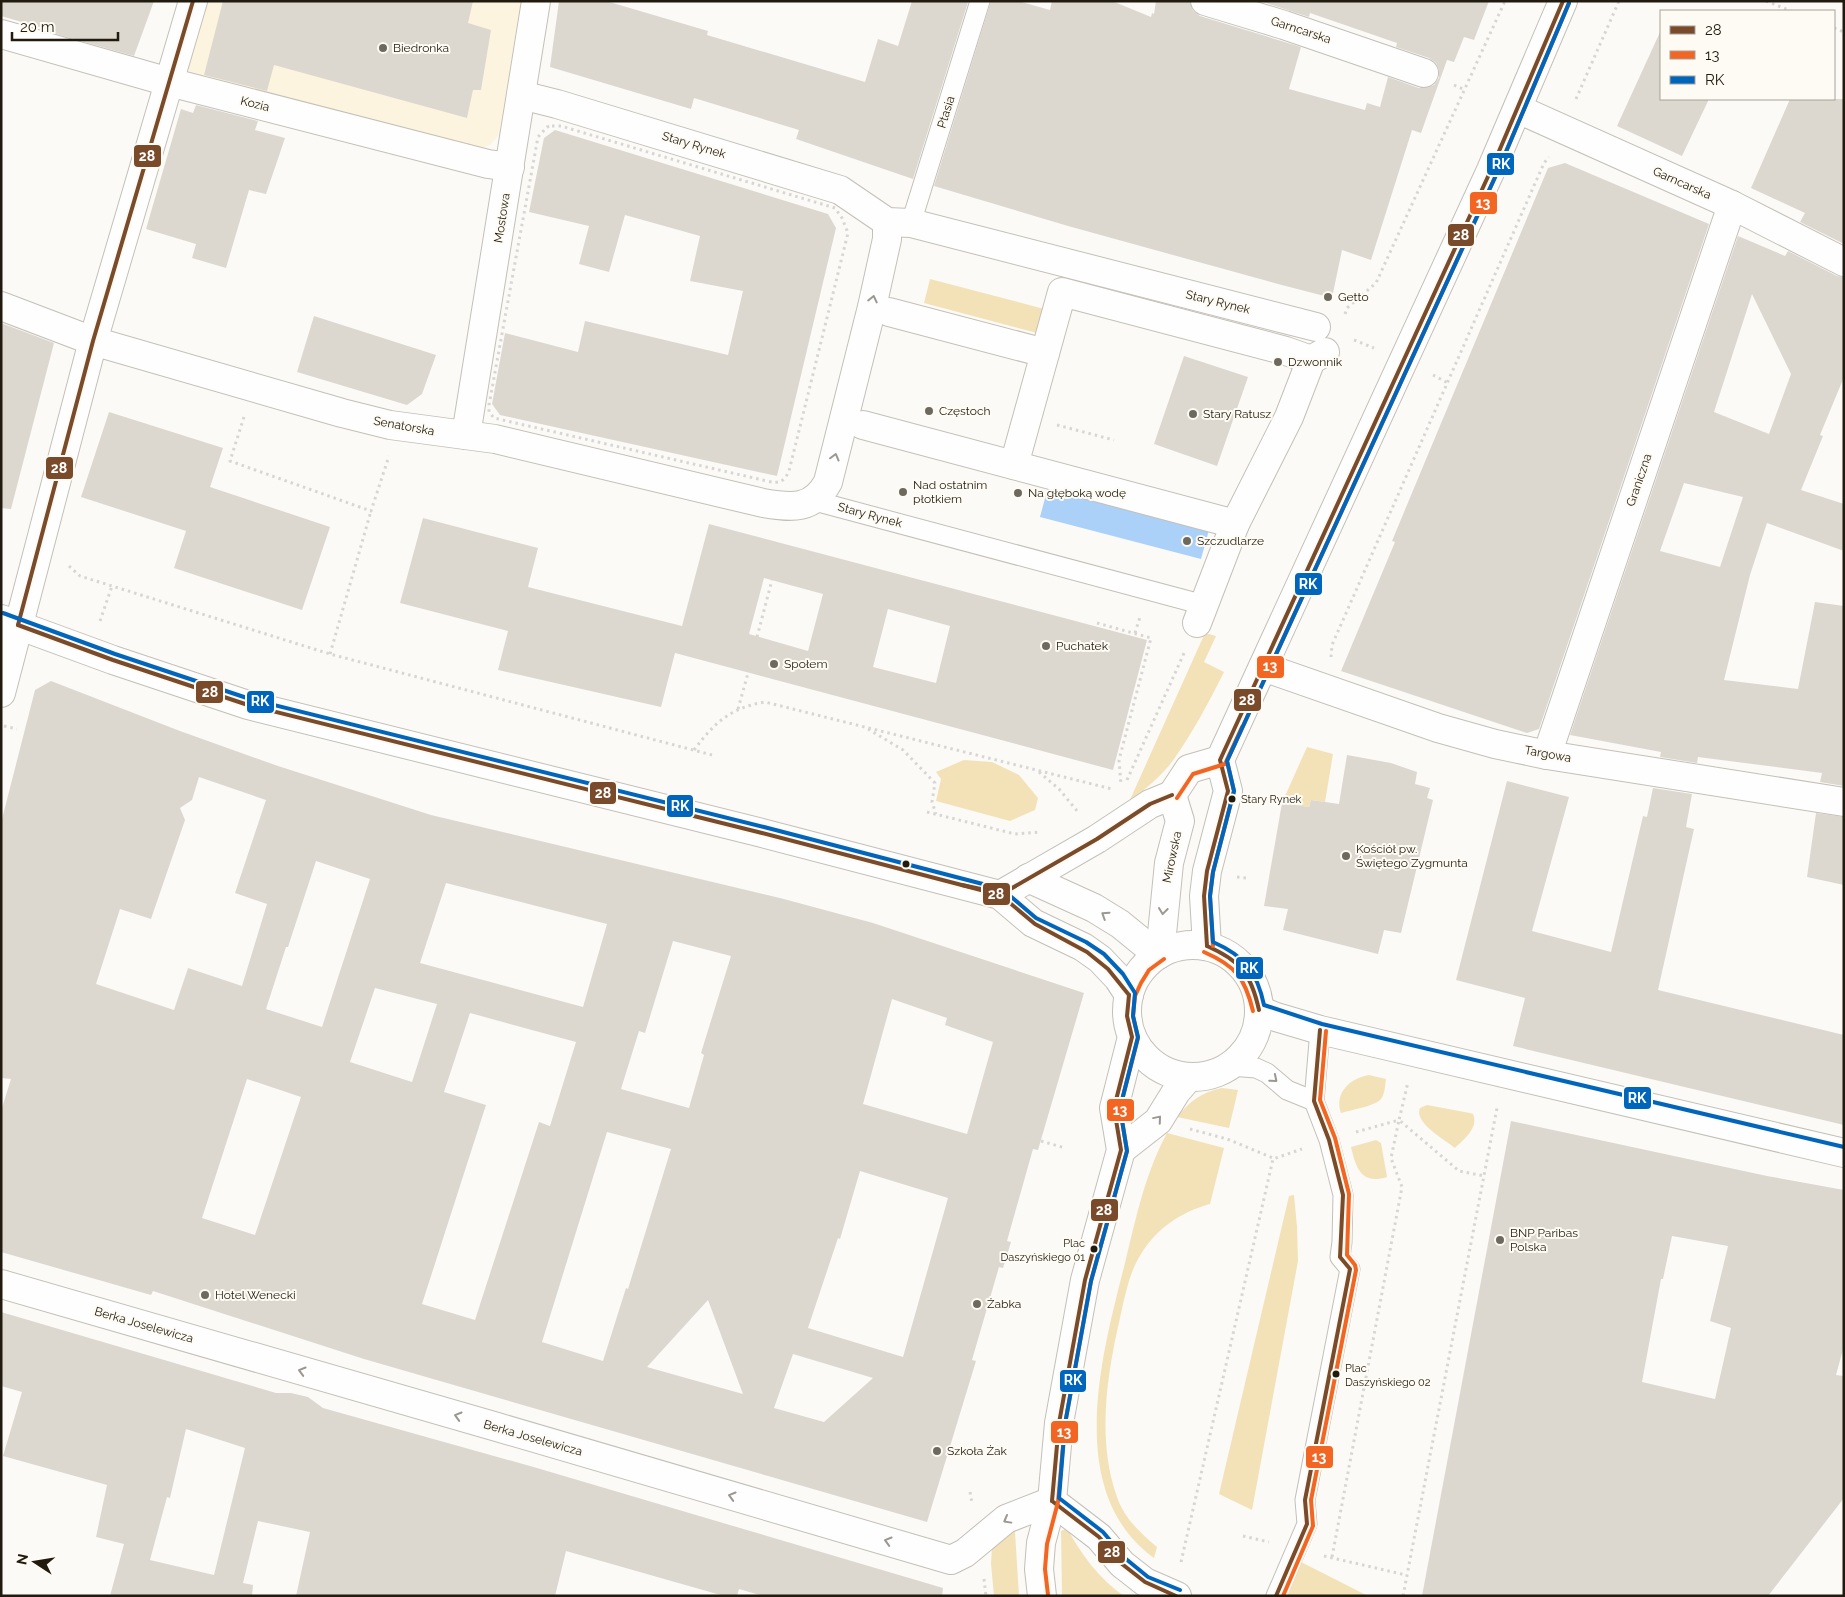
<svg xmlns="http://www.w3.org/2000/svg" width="1845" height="1597" viewBox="0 0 1845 1597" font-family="Raleway,sans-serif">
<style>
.built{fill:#fdf4df}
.green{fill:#f3e2b7}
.water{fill:#abd1f9}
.building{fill:#dcd8d0;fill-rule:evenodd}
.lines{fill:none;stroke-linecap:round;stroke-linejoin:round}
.lane-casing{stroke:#c3c0b7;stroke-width:21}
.street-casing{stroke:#c3c0b7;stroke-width:30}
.secondary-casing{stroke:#c3c0b7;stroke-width:30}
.path{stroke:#d7d6d5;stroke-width:3;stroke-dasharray:2.5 4;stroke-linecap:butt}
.lane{stroke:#fffefe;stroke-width:19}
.street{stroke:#fffefe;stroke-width:28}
.secondary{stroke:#fffefe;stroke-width:28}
.bus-1-casing{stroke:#fefbf4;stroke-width:8}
.bus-2-casing{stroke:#fefbf4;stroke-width:8}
.bus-3-casing{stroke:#fefbf4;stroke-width:8}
.bus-1{stroke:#7a4b2a;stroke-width:4}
.bus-2{stroke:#f26522;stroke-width:4}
.bus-3{stroke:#0065bd;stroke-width:4}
.oneway{stroke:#9b9892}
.poi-dot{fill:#6d695f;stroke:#fefbf4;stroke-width:2}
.bus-dot{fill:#201b0e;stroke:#fefbf4;stroke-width:2}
.labels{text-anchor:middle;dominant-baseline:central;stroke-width:4;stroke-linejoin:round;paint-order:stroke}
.bus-label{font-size:11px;fill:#201b0e;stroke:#fefbf4;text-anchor:start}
.street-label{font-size:12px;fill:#201b0e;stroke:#fefbf4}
.poi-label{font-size:12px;fill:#201b0e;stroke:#fefbf4;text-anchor:start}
.line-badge{stroke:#fefbf4;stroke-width:2}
.badge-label{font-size:14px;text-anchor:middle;font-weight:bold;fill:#fff}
</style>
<rect width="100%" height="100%" fill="#fcfaf6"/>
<!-- built -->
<polygon class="built" points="207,1 521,1 499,135 490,145 480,149 192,75 189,72 188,65"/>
<!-- green -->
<g class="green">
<polygon points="930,279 1048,310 1041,334 924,303"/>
<path d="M1205,633l11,3 -12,26 20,10c-15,30 -31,60 -50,87 -12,17 -29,30 -45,43z"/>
<polygon points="1307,747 1333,754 1325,802 1311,800 1309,807 1282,803"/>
<polygon points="964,760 992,762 1019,775 1038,798 1035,810 1010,821 936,801 941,779 936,772"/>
<path d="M1369,1075l17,4c-1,6 -1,15 -5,20 -6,7 -30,11 -40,14 -7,-20 9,-35 28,-38z"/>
<path d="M1222,1088l16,2 -9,38 -52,-11c13,-16 25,-25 45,-29z"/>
<path d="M1427,1105l43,8 3,1c6,14 -9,25 -18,34 -10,-8 -42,-26 -35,-40z"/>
<path d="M1167,1133l57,15 -14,56c-29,8 -53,24 -69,50 -12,19 -16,42 -21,64 -13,56 -23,120 -4,176 7,23 23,38 41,53l-3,11c-91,-66 -52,-204 -29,-295 11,-45 20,-89 42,-130z"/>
<path d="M1376,1140l5,3 6,34c-26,8 -31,-9 -36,-30z"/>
<polygon points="1294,1195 1297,1227 1298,1261 1252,1510 1219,1494 1289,1196"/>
<path d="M1067,1528c14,26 32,51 57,68h-62l-1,-65z"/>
<polygon points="1010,1529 1015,1532 1019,1596 994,1596 991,1564 992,1546"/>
<polygon points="1301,1562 1368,1596 1287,1596 1287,1593"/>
</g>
<!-- water -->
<polygon class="water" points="1048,487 1209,530 1201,559 1040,517"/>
<!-- building -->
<g class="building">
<polygon points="1,1 154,1 134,56 46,31 46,29 1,16"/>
<polygon points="223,1 473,1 468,23 491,30 481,90 473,90 467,118 274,65 267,91 204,75"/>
<polygon points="559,1 606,1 708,31 707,35 865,82 878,39 898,46 912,1 968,2 913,179 796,139 799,130 694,98 691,109 550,67"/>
<polygon points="991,1 1018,1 1050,10 1052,1 1112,1 1151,17 1152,13 1154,14 1156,1 1190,1 1193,11 1200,16 1301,47 1289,89 1365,110 1367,103 1380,107 1388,77 1419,88 1427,88 1434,85 1439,78 1439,70 1436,63 1429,58 1396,47 1397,43 1310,13 1309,17 1260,1 1489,1 1474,40 1464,37 1454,62 1447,60 1421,133 1412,130 1371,260 1342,250 1332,298 1278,284 1068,226 934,186"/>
<polygon points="1661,30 1661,99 1709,99 1682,156 1617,126"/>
<polygon points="1790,99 1844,99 1844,244 1800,222 1805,213 1751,188"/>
<polygon points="196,105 258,121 255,130 285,138 266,194 249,190 226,268 192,258 196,244 146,229 181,109 193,113"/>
<polygon points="555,130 828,214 836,228 777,476 500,415 492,404 505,333 578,352 585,321 728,355 743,291 690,281 700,236 625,215 609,272 579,264 589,226 529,212 544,138"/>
<polygon points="1565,163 1709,224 1539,729 1527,733 1341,671 1395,542 1392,541 1429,452 1548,168"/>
<path d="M1738,236l47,20 3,-5 49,25 7,1v100l-24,58 3,1 -22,54 43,14v47l-77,-28 -17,52 -26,105 74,9 17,-87 29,4v180l-24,-4 2,-9 -124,-16 -1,6 -37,-6 1,-5 -91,-17zM1752,294l39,80 -22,60 -55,-22zM1684,483l59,14 -23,70 -60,-16z"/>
<polygon points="314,316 436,355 422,394 407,405 297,372"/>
<polygon points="1,323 54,343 11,509 1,508"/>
<polygon points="1184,356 1248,377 1217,466 1154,444"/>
<polygon points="109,412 223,448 210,487 330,527 302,610 174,568 186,531 81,497"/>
<path d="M423,518l115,30 -10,39 154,39 27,-102 438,116 -34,130 -438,-117 -14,54 -163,-37 10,-39 -108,-28zM764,578l59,16 -15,57 -59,-17zM888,609l62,17 -14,57 -63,-16z"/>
<path d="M51,681l129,50 98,35 153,49 349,83 93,25 211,70 -46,157 -5,-1 -26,92 4,1 -8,26 -4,-1 -27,93 4,1 -49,161 -563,-163 -211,-68 -2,4 -150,-43v-141l10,-32 -10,-1v-255l34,-133zM199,777l67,23 -31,93 32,11 -25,82 -54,-18 -14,42 -78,-26 24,-75 31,10 34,-99 -5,-12 12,-8zM316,861l54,18 -48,148 -56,-18 20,-62h2zM446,883l161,41 -24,83 -163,-44zM673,941l58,15 -30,97 3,2 -15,53 -68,-19 18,-58 6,2zM375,988l62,16 -25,78 -62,-20zM892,999l55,19 -2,7 48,17 -26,92 -104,-30zM470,1013l106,29 -26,84 -11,-4 -64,198 -53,-16 64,-199 -42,-13zM247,1079l54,18 -46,138 -53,-17zM607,1132l64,17 -43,140 -2,-1 -23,73 -61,-19zM860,1171l88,27 -45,159 -95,-29 30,-90 2,1zM708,1300l35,94 -96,-27zM793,1354l80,24 -49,44 -50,-14z"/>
<polygon points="1347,755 1391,763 1417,772 1415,784 1430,788 1427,798 1433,800 1401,933 1384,930 1378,954 1283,930 1288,909 1264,906 1282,803 1309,807 1311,800 1339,804"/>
<polygon points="1507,781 1569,797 1532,931 1611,952 1643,816 1647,817 1653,788 1692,794 1686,827 1694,829 1658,990 1844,1035 1844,1125 1513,1046 1525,998 1456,980"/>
<polygon points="1816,813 1844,817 1844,885 1807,877"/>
<path d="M1511,1121l256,55 77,14v156l-8,29 8,1v122l-76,98h-346zM1672,1236l56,10 -18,75 21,7 -16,71 -73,-17 19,-103h2z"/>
<path d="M1,1312l275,81h15l17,4 15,11 214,60 406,120 -1,8h-179l-24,-7 -2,7h-13l-158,-45 -11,45h-259l14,-64 -52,-11 -15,62 10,2 -1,11h-142l14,-52 -28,-7 11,-52 -104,-29 19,-64 -21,-6zM186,1429l59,19 -31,127 -64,-15 17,-63 3,1z"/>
</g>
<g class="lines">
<!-- lane casing -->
<g class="lane-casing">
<g id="lane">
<polyline points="911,223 980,1"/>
<polyline points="815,501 1204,605"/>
<polyline points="1230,1066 1256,1068 1267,1073 1287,1090 1314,1101"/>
<polyline points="1276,1596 1307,1524 1305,1500 1350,1269 1340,1257 1342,1242 1343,1195 1329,1140 1314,1101 1320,1030"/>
</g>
</g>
<!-- street casing -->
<g class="street-casing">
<g id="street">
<polyline points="1205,1 1284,25 1424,73"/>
<polyline points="1,34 169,82 488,164 510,167"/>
<polyline points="521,95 557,104 840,190 887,222 911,223 1316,327"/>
<polyline points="1518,109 1732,205 1844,262"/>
<path d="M1,306l92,35 249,72 48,12 105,14 268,64c29,5 50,7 65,-21l44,-175 15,-68v-17"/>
<polyline points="889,312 1045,353"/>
<polyline points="863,425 1235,524"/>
<polyline points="466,435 536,1"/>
<polyline points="1014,465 1062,292 1286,351 1311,360"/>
<polyline points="1197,623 1235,524 1289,417 1311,360 1325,352"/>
<polyline points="1263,667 1438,728 1495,744 1547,755 1844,802"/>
<polyline points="1547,755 1732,205"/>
<polyline points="1,1284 497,1427 951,1560 965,1553 1006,1519 1052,1501"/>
<polyline points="1042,1596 1039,1569 1041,1543 1052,1501"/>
</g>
</g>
<!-- secondary casing -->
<g class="secondary-casing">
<g id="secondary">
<polyline points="1,619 113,660 248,705 762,833 1000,895 1033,923 1083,947 1100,959 1118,978 1129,995"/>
<polyline points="1,693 93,341 193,1"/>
<polyline points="1172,795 1189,769 1220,760"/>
<polyline points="1028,878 1094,908 1120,924 1158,955"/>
<polyline points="1000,895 1097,839 1150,804 1172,795"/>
<circle cx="1193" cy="1011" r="66"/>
<polyline points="1207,946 1204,896 1207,871 1228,791 1220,760 1491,170 1563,1"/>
<polyline points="1160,954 1169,863 1180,821 1172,795"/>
<polyline points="1259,1010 1276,1017 1320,1030 1844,1153"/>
<polyline points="1132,1037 1114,1108 1121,1150 1085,1280 1059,1423 1052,1501 1099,1537 1122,1564 1145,1582 1177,1596"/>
<polyline points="1121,1150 1158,1121 1176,1092 1189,1077"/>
</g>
</g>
<!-- path -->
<g class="path">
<polyline points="1766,1 1791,11"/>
<polyline points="1834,28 1844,32"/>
<polyline points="1454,85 1465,90"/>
<polyline points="1576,99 1619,1"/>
<path d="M552,126h9l274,82 7,10 6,15 -59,238c-5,11 -10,13 -22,10l-273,-63 -5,-6v-7l49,-268 9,-10z"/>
<polyline points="1345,314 1347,308 1376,283 1505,1"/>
<polyline points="1354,340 1374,348"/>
<polyline points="1433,375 1448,383"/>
<polyline points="244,417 230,461 371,511 389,456"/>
<polyline points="1057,425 1114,440"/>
<polyline points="69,566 80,576 330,654 712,755"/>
<polyline points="100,621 112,586"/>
<polyline points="1097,623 1151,638 1119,760 1121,785"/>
<polyline points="1135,633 1140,617"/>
<polyline points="757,637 772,580"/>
<polyline points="330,654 371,511"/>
<polyline points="1331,657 1332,645 1544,163 1549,157"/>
<polyline points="738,709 748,673"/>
<polyline points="4,726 17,729"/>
<polyline points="868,729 903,750 935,783 932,802 936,814"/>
<path d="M694,750c20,-27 36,-42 71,-48l347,87"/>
<polyline points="1039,772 1059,789 1078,812"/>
<polyline points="1127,780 1185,651"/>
<polyline points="927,812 1015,834 1040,832"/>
<polyline points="1237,877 1247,878"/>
<polyline points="1190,1129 1227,1139 1273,1158"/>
<polyline points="1356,1132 1399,1120 1408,1082"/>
<polyline points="1041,1141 1065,1148"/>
<polyline points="970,1492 972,1503"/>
<polyline points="1243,1536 1269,1542"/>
<polyline points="1324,1556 1406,1575"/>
<polyline points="1332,1557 1402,1187 1391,1158 1399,1120 1459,1171 1484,1176"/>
<polyline points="1181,1562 1273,1159 1302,1149"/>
<polyline points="984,1579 986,1596"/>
<polyline points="1403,1596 1497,1108"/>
</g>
<!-- lane -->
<use href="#lane" class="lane"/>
<!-- street -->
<use href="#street" class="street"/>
<!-- secondary -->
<use href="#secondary" class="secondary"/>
<!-- bus-1 casing -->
<g class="bus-1-casing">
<g id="bus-1">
<polyline points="18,625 113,660 248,705 762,833 1000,895 1097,839 1150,804 1172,795"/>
<polyline points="18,625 93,341 193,1"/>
<polyline points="962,885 990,891 1004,898 1035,924 1087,952 1108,969 1129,995"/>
<polyline points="1207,946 1204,896 1207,871 1228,791 1220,760 1491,170 1563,1"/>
<path d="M1207,946c34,15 44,28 52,64"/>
<polyline points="1052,1501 1059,1423 1085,1280 1121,1150 1114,1108 1132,1037 1127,1016 1129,995"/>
<polyline points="1052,1501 1099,1537 1122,1564 1145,1582 1176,1596"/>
<polyline points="1276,1596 1307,1524 1305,1500 1350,1269 1340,1257 1343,1195 1329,1140 1314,1101 1320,1030"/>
</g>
</g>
<!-- bus-2 casing -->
<g class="bus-2-casing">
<g id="bus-2">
<polyline points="1177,798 1193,774 1225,764 1242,727"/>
<polyline points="1213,946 1210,896 1213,872 1234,791 1227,761 1497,173 1569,3"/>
<path d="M1204,952c32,14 41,26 49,59"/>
<polyline points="1048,1595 1045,1569 1047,1544 1058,1502 1065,1424 1091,1281 1127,1151 1120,1108 1138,1038 1133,1016 1135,996 1141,983 1149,970 1164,959"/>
<polyline points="1283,1596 1313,1526 1311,1500 1356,1270 1355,1265 1347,1255 1349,1194 1335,1138 1320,1100 1326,1031"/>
</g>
</g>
<!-- bus-3 casing -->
<g class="bus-3-casing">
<g id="bus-3">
<path d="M1569,3l-72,170 -270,588 7,30 -21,81 -3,24 3,46c32,14 44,30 51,63l58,19 522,123"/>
<polyline points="3,613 115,654 250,699 764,827 1002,889 1036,918 1086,942 1104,954 1123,974 1135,993 1133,1016 1138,1037 1120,1108 1127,1151 1091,1281 1065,1424 1059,1498 1103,1532 1126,1559 1148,1577 1180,1590"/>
</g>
</g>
<!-- bus-1 -->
<use href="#bus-1" class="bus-1"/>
<!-- bus-2 -->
<use href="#bus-2" class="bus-2"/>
<!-- bus-3 -->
<use href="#bus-3" class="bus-3"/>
</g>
<!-- one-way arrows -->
<defs><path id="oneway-chevron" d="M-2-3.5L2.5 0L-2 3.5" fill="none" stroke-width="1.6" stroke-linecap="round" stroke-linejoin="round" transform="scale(1.25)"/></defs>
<g class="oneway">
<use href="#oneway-chevron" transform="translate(873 299) rotate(-77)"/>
<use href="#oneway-chevron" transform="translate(835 457) rotate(-75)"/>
<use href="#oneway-chevron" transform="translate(1163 911) rotate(97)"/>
<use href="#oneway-chevron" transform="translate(1105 915) rotate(-147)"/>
<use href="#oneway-chevron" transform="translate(1274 1079) rotate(40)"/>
<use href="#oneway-chevron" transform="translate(1158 1119) rotate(-50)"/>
<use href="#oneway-chevron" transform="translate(302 1371) rotate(-164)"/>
<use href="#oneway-chevron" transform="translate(458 1416) rotate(-164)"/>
<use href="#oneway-chevron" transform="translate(732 1496) rotate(-164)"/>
<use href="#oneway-chevron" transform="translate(1007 1520) rotate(151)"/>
<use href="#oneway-chevron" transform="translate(888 1541) rotate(-164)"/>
</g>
<!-- markers -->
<g class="poi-dot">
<circle cx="383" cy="48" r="5"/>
<circle cx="1328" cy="297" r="5"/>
<circle cx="1278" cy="362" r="5"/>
<circle cx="929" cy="411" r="5"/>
<circle cx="1193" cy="414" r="5"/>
<circle cx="903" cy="492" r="5"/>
<circle cx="1018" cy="493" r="5"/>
<circle cx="1187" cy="541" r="5"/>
<circle cx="1046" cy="646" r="5"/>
<circle cx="774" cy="664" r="5"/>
<circle cx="1346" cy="856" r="5"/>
<circle cx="1500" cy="1240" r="5"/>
<circle cx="205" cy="1295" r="5"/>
<circle cx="977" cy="1304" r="5"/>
<circle cx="937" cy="1451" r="5"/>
</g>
<g class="bus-dot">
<circle cx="1232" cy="799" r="4.5"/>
<circle cx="906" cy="864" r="4.5"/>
<circle cx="1094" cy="1249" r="4.5"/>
<circle cx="1336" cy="1374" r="4.5"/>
</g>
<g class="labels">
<!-- bus labels -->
<g class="bus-label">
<text x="1241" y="799">Stary Rynek</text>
<text x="1085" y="1243" text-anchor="end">Plac<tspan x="1085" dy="14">Daszyńskiego 01</tspan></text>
<text x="1345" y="1368">Plac<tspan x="1345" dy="14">Daszyńskiego 02</tspan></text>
</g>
<!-- street labels -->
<g class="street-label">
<text transform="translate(1301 30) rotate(18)">Garncarska</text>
<text transform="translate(255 104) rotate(14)">Kozia</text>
<text transform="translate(946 112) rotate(-73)">Ptasia</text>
<text transform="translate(694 145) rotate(17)">Stary Rynek</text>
<text transform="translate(1682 183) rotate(24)">Garncarska</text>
<text transform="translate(502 218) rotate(-81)">Mostowa</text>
<text transform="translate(1218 302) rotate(14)">Stary Rynek</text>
<text transform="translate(404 426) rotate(10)">Senatorska</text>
<text transform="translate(1639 480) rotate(-71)">Graniczna</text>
<text transform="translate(870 515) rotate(15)">Stary Rynek</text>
<text transform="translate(1548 754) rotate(10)">Targowa</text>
<text transform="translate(1172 857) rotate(-78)">Mirowska</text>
<text transform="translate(144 1325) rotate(16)">Berka Joselewicza</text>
<text transform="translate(533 1438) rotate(16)">Berka Joselewicza</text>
</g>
<!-- poi labels -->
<g class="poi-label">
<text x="393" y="48">Biedronka</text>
<text x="1338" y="297">Getto</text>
<text x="1288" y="362">Dzwonnik</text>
<text x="939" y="411">Częstoch</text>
<text x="1203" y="414">Stary Ratusz</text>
<text x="913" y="485">Nad ostatnim<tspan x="913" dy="14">płotkiem</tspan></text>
<text x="1028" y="493">Na głęboką wodę</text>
<text x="1197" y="541">Szczudlarze</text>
<text x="1056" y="646">Puchatek</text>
<text x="784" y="664">Społem</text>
<text x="1356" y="849">Kościół pw.<tspan x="1356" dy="14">Świętego Zygmunta</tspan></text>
<text x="1510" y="1233">BNP Paribas<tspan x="1510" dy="14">Polska</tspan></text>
<text x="215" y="1295">Hotel Wenecki</text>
<text x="987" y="1304">Żabka</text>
<text x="947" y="1451">Szkoła Żak</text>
</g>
</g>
<g class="line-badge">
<rect x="133" y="144" width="29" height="24" rx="5" fill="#7a4b2a"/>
<rect x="1486" y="152" width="29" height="24" rx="5" fill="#0065bd"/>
<rect x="1469" y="191" width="29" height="24" rx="5" fill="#f26522"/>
<rect x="1447" y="223" width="28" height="24" rx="5" fill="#7a4b2a"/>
<rect x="45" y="456" width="29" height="24" rx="5" fill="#7a4b2a"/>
<rect x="1294" y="572" width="29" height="24" rx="5" fill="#0065bd"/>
<rect x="1256" y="655" width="29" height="24" rx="5" fill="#f26522"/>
<rect x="195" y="680" width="29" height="24" rx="5" fill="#7a4b2a"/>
<rect x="1233" y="688" width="29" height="24" rx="5" fill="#7a4b2a"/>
<rect x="246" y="690" width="29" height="24" rx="5" fill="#0065bd"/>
<rect x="589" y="781" width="28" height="24" rx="5" fill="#7a4b2a"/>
<rect x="666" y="794" width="28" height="24" rx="5" fill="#0065bd"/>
<rect x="982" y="882" width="29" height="24" rx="5" fill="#7a4b2a"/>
<rect x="1235" y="956" width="29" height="24" rx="5" fill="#0065bd"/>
<rect x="1623" y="1086" width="29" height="24" rx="5" fill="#0065bd"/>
<rect x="1106" y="1098" width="29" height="24" rx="5" fill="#f26522"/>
<rect x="1090" y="1198" width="29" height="24" rx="5" fill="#7a4b2a"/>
<rect x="1059" y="1369" width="28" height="24" rx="5" fill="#0065bd"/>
<rect x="1050" y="1420" width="29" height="24" rx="5" fill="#f26522"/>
<rect x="1305" y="1445" width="29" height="24" rx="5" fill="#f26522"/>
<rect x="1097" y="1540" width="29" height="24" rx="5" fill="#7a4b2a"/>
</g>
<g class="badge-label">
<text x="147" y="161">28</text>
<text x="1501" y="169">RK</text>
<text x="1483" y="208">13</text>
<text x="1461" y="240">28</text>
<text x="59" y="473">28</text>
<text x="1308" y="589">RK</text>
<text x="1270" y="671">13</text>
<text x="210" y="697">28</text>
<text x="1247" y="705">28</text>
<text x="260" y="706">RK</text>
<text x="603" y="798">28</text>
<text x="680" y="811">RK</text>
<text x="996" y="899">28</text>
<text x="1249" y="973">RK</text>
<text x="1637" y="1103">RK</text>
<text x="1120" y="1115">13</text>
<text x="1104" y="1215">28</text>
<text x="1073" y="1385">RK</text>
<text x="1064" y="1437">13</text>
<text x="1319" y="1462">13</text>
<text x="1112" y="1557">28</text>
</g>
<!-- border -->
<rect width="1845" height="1597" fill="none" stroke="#201b0e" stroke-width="5"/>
<!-- legend -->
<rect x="1660" y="10" width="175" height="90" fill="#fefbf4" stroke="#a5a198"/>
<rect x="1670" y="26" width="25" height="8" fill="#7a4b2a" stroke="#a5a198"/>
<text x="1705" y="35" font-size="15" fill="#201b0e">28</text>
<rect x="1670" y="51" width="25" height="8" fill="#f26522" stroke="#a5a198"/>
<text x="1705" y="60" font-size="15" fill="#201b0e">13</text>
<rect x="1670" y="76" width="25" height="8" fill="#0065bd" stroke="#a5a198"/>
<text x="1705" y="85" font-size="15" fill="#201b0e">RK</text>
<!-- north arrow -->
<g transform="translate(35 1562) rotate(282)" stroke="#fefbf4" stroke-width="4" paint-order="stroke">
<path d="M0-4L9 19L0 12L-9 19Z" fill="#201b0e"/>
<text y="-8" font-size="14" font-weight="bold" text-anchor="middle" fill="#201b0e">N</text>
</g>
<!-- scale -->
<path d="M12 32v8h106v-8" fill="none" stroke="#201b0e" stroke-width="2.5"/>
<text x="20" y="32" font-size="15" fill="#201b0e" stroke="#fefbf4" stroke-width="4" paint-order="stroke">20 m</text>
</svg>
